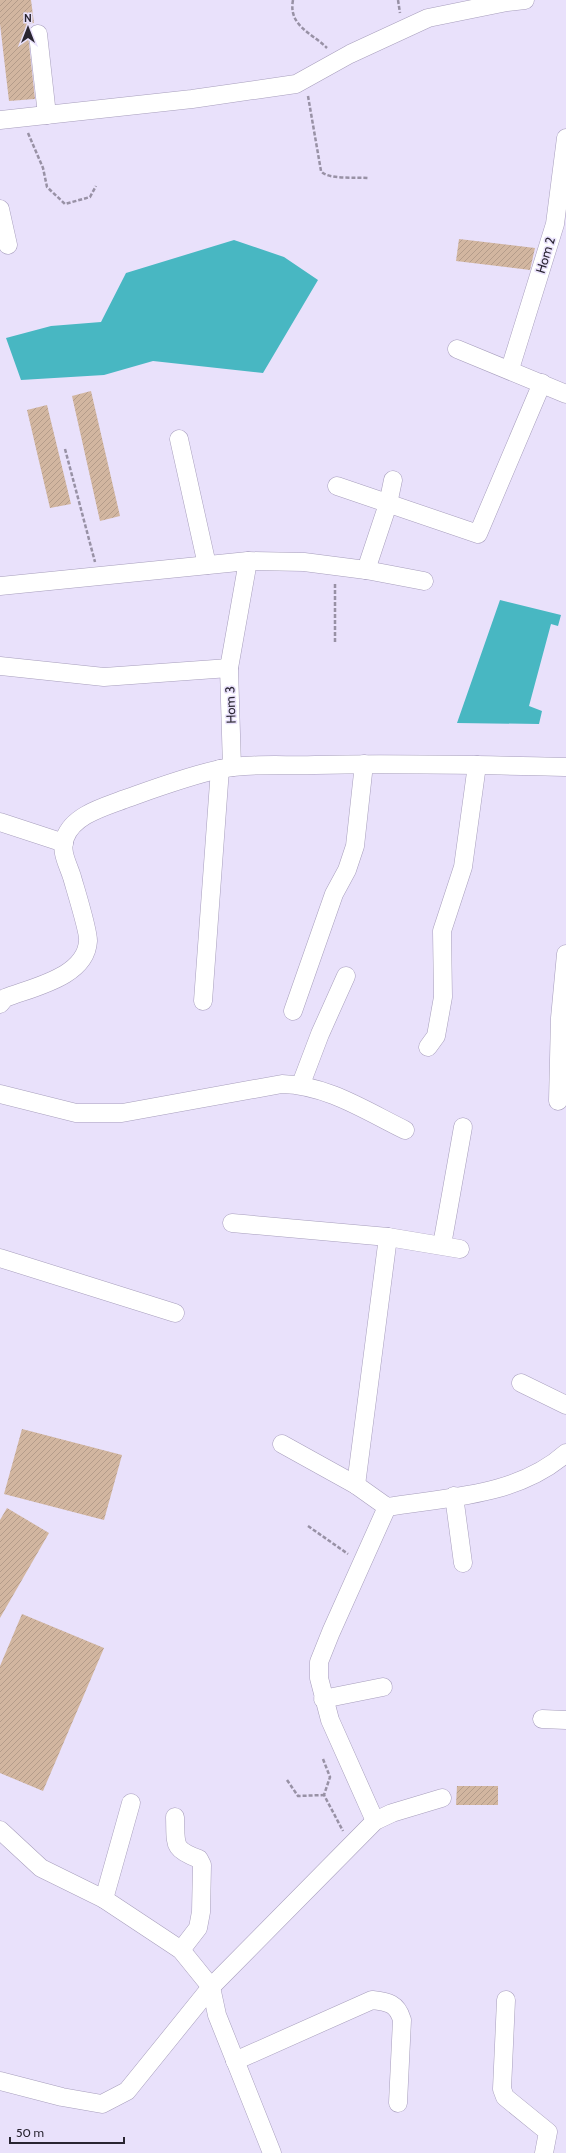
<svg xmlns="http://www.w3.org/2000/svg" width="566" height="2153" viewBox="0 0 566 2153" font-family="Cabin,sans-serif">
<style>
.water{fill:#48b7c2}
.building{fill:url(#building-hatch)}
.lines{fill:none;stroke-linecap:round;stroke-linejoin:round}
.minor-casing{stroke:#a79ebc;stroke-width:19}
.path{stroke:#9891a5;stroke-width:2.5;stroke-dasharray:4 2;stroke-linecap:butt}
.minor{stroke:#fff;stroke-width:18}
.labels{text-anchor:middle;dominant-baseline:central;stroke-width:3;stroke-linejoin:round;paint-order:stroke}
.street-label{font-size:13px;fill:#292531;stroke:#e9e1fb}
</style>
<defs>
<pattern id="building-hatch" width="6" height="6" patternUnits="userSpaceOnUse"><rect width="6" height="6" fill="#d2b6a0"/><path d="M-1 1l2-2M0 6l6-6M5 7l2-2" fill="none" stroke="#b49c8a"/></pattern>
</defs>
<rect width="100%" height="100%" fill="#e9e1fb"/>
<!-- water -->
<g class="water">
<polygon points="234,240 284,257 318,280 263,373 153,361 104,375 21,380 6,338 51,326 101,322 126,273"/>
<polygon points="500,600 561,615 558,626 551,624 529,706 542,711 539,724 457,723"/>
</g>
<!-- building -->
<g class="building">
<polygon points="0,0 31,0 34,23 27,24 28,35 35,99 9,101 0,24"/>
<polygon points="459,239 535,248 530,270 456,261"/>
<polygon points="91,391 120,516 100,521 72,396"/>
<polygon points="47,405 71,504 50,508 27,410"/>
<polygon points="22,1429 122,1455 104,1520 4,1494"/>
<polygon points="7,1508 49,1533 0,1618 0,1520"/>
<polygon points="22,1614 104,1648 43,1791 0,1773 0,1666"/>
<polygon points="457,1786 498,1786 498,1805 456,1805"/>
</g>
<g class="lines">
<!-- minor casing -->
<g class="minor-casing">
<g id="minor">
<polyline points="38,34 47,115"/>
<polyline points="0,120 192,99 296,84 350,54 428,18 507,2 525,0"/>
<polyline points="0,209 8,245"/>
<polyline points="457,349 566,394"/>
<polyline points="510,369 555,224 566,138"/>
<polyline points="179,439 207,565"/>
<polyline points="337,486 478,534 542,383"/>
<polyline points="248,561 304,562 366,570 424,581"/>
<polyline points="366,570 388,504 393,480"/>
<polyline points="0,586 248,561 229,668 232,767"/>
<polyline points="0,666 104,677 229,668"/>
<polyline points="0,822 64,843"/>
<polyline points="203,1001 220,769"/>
<path d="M0,1004l5,-6c28,-11 81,-21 83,-57 1,-9 -13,-53 -16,-64 -4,-13 -12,-25 -7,-39 8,-23 39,-31 60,-39 31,-11 63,-23 95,-30 29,-6 65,-3 95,-4 84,-2 167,0 251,2"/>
<polyline points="293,1011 334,894 347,870 355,846 364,764"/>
<polyline points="428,1047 436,1036 443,997 442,931 463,867 477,765"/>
<polyline points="301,1084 320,1034 346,976"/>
<path d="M0,1094l76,19h46l160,-29c45,1 84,27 123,46"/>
<polyline points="558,1101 560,1018 566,954"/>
<polyline points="232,1223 388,1237 460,1249"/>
<polyline points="442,1245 463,1127"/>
<polyline points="0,1258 175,1313"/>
<polyline points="521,1383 566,1405"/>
<path d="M282,1444l74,41 31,22c61,-10 131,-11 179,-54"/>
<polyline points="356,1485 388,1237"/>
<polyline points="454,1496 463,1563"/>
<polyline points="323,1699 383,1687"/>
<polyline points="542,1719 566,1720"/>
<path d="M175,1817c1,28 -3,32 24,42l3,6 -1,47 -3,16 -17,22"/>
<polyline points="375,1821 330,1720 319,1678 319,1662 331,1632 387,1507"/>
<polyline points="0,1830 41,1868 104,1899 181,1950 211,1987 217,2015 272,2153"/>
<polyline points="104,1899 131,1803"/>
<polyline points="506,2000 502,2089 505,2097 548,2132 544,2153"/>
<path d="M235,2061l137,-61c16,2 25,3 30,20l-4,83"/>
<polyline points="0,2081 62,2097 102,2104 127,2091 211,1987 375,1821 392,1813 442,1798"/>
</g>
</g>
<!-- path -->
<g class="path">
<path d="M293,0c-5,26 19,33 34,48"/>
<polyline points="398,0 400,13"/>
<path d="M308,96l13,75c6,9 36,6 47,7"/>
<polyline points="28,133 43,168 47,187 65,204 90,197 96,186"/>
<polyline points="65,449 95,562"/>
<polyline points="335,642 335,583"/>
<polyline points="308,1526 348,1554"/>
<polyline points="323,1759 330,1777 324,1795 343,1831"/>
<polyline points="287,1780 298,1796 324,1795"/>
</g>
<!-- minor -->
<use href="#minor" class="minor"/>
</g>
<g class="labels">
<!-- street labels -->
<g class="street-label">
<text transform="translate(545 255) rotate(-73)">Hom 2</text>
<text transform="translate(230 705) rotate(-92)">Hom 3</text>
</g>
</g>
<!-- north arrow -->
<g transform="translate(28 28)" stroke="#e9e1fb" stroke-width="3" paint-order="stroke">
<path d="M0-3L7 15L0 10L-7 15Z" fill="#292531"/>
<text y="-6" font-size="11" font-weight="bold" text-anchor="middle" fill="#292531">N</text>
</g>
<!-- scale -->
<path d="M10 2137v6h114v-6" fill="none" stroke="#292531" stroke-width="2"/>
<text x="16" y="2137" font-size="12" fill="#292531" stroke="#e9e1fb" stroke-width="3" paint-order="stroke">50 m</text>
</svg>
